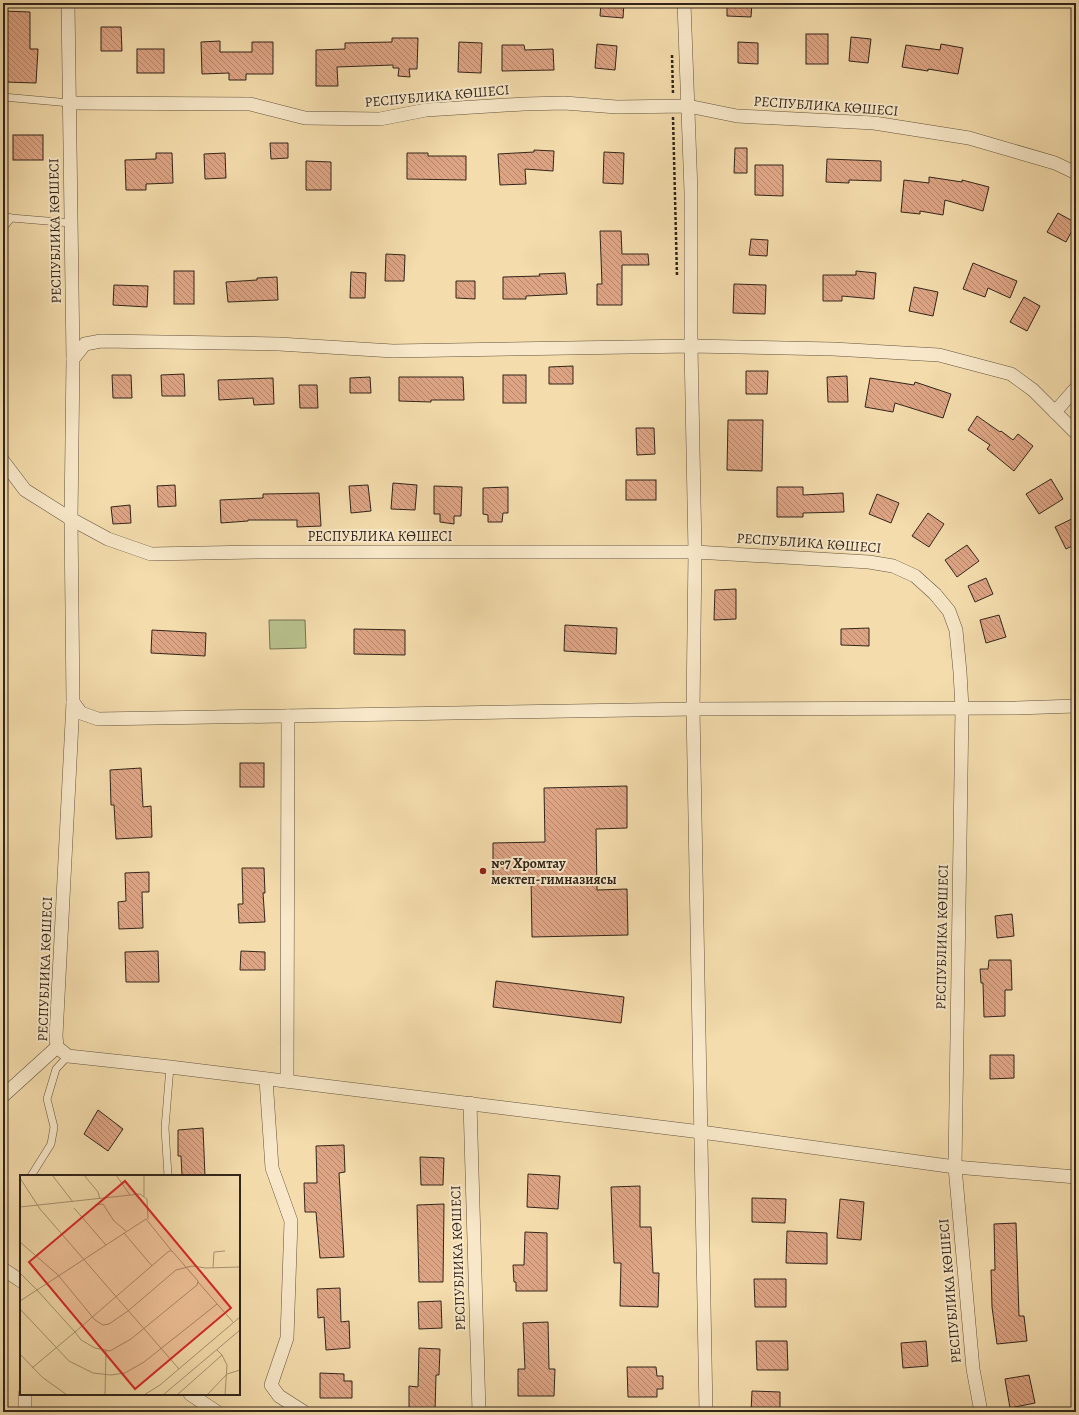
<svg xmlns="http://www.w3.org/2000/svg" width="1079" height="1415" viewBox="0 0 1079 1415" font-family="Alegreya,serif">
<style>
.park{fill:#b8c18c;stroke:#757353}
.building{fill:url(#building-back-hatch);stroke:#32251a}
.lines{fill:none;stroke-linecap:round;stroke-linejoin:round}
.service-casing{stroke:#62533e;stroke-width:8}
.minor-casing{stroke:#62533e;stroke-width:14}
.path{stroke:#32251a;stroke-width:2.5;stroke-dasharray:3 2;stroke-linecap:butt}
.service{stroke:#f8e8c9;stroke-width:7}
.minor{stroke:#f8e8c9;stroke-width:13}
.poi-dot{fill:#8f2418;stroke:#f8e8c9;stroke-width:1.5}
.labels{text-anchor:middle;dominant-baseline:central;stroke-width:4;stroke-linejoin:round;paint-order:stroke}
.street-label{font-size:14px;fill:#32251a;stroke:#f8e8c9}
.poi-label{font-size:14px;font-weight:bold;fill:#32251a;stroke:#f8e8c9;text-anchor:start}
.inset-road{fill:none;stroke:#a69372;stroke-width:1}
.view{fill:#d62828;fill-opacity:0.15;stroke:#d62828;stroke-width:2}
.inset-edge{fill:none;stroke:#32251a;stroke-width:2}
</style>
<defs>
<pattern id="building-back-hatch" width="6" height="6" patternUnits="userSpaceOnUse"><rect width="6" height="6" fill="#dea585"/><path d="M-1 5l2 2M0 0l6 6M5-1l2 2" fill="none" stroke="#b5866c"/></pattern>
</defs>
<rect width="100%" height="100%" fill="#f4dcac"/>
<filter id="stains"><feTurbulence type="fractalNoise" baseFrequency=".005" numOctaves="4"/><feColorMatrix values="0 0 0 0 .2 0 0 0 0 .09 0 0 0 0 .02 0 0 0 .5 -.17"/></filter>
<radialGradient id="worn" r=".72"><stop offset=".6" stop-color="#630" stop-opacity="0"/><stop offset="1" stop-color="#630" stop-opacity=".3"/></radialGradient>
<!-- park -->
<polygon class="park" points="269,620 305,620 306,648 270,649"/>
<!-- building -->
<g class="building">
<polygon points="601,3 624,3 623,18 600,16"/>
<polygon points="727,3 752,3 751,17 727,16"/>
<polygon points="3,11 30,12 30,49 38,49 36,83 5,82"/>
<polygon points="101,27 121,27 122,51 101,51"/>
<rect x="806" y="34" width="22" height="30"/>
<polygon points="851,37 871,39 868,63 849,61"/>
<polygon points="392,38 418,38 417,69 409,69 410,77 398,76 399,68 393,68 393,65 337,67 338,86 316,86 316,50 345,49 345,43 392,42"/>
<polygon points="220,41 220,52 252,52 252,42 273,42 273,74 246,74 246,80 229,80 229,73 202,74 201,42"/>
<polygon points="459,42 482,43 481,73 458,72"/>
<polygon points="738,42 758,43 758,64 738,63"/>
<polygon points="597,44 617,46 615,70 595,68"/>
<polygon points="941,44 963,48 958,74 928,69 928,71 902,67 906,45 940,50"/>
<polygon points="502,45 524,45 525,50 553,49 554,70 502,71"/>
<rect x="137" y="49" width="27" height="24"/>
<rect x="13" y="135" width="30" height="25"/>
<polygon points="270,143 288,143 288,158 271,159"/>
<polygon points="735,148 747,148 747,173 734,173"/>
<polygon points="534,150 554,151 553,171 525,169 526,184 500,185 498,154 534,152"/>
<polygon points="604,152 624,153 623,184 603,183"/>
<polygon points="156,153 172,153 173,183 146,184 146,190 126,190 125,160 156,159"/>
<polygon points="225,153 226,178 205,179 204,154"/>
<polygon points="407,153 428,153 428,156 466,156 466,180 407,179"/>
<polygon points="827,159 881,161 881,181 849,180 849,183 826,182"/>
<polygon points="306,161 331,162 331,190 306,190"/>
<polygon points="755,165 783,165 783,196 755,195"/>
<polygon points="929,177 962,182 962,180 989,187 983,211 945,200 943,215 920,211 920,214 901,212 904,180 929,183"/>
<polygon points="1058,213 1076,223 1066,242 1047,232"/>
<polygon points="600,231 621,231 622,254 648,254 649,265 622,265 622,305 597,305 597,284 602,284"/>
<polygon points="751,239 768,240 767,256 749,255"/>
<polygon points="386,254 405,255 404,281 385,281"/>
<polygon points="973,263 1017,281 1010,298 988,288 985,297 963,289"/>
<rect x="174" y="271" width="20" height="33"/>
<polygon points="856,271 876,273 874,299 842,296 842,301 823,301 823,275 856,275"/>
<polygon points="351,272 366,273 365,298 350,298"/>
<polygon points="565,273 567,294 526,296 526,299 503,299 503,277 540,276 539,274"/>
<polygon points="277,277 278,300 228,302 226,282 257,280 257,278"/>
<polygon points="456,281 475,281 475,299 456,298"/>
<polygon points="734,284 766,285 765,314 733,313"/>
<polygon points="114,285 148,286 147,307 113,305"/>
<polygon points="914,287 938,292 933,316 909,311"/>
<polygon points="1024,297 1040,306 1027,331 1010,322"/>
<polygon points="573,366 573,384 549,384 549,367"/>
<polygon points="746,371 768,371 767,394 746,394"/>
<polygon points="184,374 185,396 162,396 161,375"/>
<polygon points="112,375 131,375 132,398 113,398"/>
<rect x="503" y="375" width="23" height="28"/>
<polygon points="847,376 848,402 828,402 827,377"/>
<polygon points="370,377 371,393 350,393 350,378"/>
<polygon points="399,377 463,377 464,400 431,400 431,402 399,401"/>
<polygon points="273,378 274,404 254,405 253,398 219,400 218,380"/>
<polygon points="870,378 914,385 915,382 951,394 943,418 895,403 893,412 865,407"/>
<polygon points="299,385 317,385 318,408 300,408"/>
<polygon points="977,416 1000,432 1001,431 1013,440 1018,434 1033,446 1014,471 987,449 990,445 968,430"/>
<polygon points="728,420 763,420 762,471 727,470"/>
<polygon points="636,428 654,428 655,454 637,455"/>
<polygon points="1051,479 1063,499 1039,514 1026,494"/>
<rect x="626" y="480" width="30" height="20"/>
<polygon points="393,483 417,485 415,510 391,509"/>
<polygon points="175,485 176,506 158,507 157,486"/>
<polygon points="368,485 371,511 351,513 349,486"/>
<polygon points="434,486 462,487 461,516 454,516 454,524 440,522 440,514 434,514"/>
<polygon points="508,487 508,513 503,513 502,522 488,522 488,515 483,514 483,488"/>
<polygon points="777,487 803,487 803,495 843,493 844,512 803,513 803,517 777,517"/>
<polygon points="319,493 321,526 297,527 297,520 248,520 248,521 221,523 220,500 263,498 263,494"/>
<polygon points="877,494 899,503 891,523 869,514"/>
<polygon points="130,505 131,523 113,524 111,507"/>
<polygon points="928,513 944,524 929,547 912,536"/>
<polygon points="1076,517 1076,544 1066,549 1055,527"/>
<polygon points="967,545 979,561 957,577 945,560"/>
<polygon points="986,578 993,594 975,602 968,586"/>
<polygon points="736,589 736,619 714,620 715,590"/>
<polygon points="999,615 1006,637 986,643 980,620"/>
<polygon points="565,625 617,628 616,654 564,651"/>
<polygon points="869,628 869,646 841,645 841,629"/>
<polygon points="354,629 405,630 405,655 354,654"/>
<polygon points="152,630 206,633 205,656 151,653"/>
<rect x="240" y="763" width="24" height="24"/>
<polygon points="141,768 143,807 151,806 152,837 116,839 114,805 111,805 110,770"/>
<polygon points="627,786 627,828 596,829 597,890 627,889 628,935 532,937 531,877 493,878 493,843 545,842 544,788"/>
<polygon points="242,868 264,868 265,893 263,893 265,922 239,923 238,904 243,904"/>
<polygon points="149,872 149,892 142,892 143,928 119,929 118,902 126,901 125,873"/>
<polygon points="1012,914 1014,936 997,938 995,916"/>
<polygon points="158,951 159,982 126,982 125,952"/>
<polygon points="241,951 265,952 265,970 240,970"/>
<polygon points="989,960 1011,960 1012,990 1005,990 1005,1016 984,1017 983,983 981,983 980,969 988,969"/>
<polygon points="496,981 624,997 621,1023 493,1007"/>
<polygon points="990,1055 1014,1055 1014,1078 990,1079"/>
<polygon points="98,1110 123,1129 108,1151 84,1134"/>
<polygon points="203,1128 205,1176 182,1176 181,1156 178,1156 178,1130"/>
<polygon points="344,1145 345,1172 339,1173 344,1257 320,1258 316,1212 305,1212 304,1183 317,1183 316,1146"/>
<polygon points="420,1157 444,1158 443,1185 421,1185"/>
<polygon points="528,1174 560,1176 558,1209 527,1207"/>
<polygon points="640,1186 640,1227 651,1227 653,1273 659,1273 658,1307 620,1306 621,1263 614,1263 611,1187"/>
<polygon points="752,1198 786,1199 785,1223 752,1222"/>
<polygon points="840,1199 864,1202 861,1240 837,1238"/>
<polygon points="444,1204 443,1282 419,1282 417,1205"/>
<polygon points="1016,1223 1019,1316 1024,1316 1027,1341 997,1344 992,1307 991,1270 995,1270 994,1224"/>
<polygon points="787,1231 827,1233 827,1264 786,1263"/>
<polygon points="525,1232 547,1233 547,1291 516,1291 516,1282 514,1282 513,1265 524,1265"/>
<polygon points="754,1279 786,1279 786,1307 755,1307"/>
<polygon points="340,1288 341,1322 349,1321 350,1348 326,1350 324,1317 318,1318 317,1289"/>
<polygon points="441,1301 442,1328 419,1329 418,1302"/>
<polygon points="548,1322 549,1369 555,1369 554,1396 518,1396 518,1369 525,1369 523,1323"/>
<polygon points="756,1341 787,1341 788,1370 757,1370"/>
<polygon points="926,1341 928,1366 903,1368 901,1343"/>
<polygon points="419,1348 440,1349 439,1375 436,1375 435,1412 409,1412 409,1386 418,1387"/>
<polygon points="627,1367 656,1367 657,1376 663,1376 663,1389 657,1389 657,1397 628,1397"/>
<polygon points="320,1373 344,1374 344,1381 352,1381 352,1398 320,1398"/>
<polygon points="1029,1375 1035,1403 1010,1408 1005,1379"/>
<polygon points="752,1391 780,1392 780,1412 751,1412"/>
</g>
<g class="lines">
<!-- service casing -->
<g class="service-casing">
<g id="service">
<polyline points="3,97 70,103"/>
<polyline points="3,216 11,218 71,223"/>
<polyline points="3,228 11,218"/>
<polyline points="31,1176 51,1144 54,1127 47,1099 56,1069 68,1056"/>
<polyline points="168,1176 165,1128 170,1067"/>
</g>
</g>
<!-- minor casing -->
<g class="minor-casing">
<g id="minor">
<polyline points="68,3 73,359"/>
<polyline points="684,3 691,192 691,346 695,552 693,709 706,1412"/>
<polyline points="70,103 250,104 305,118 380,119 426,110 524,104 564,103 617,107 688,106 737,116 874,123 969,138 1055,163 1076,173"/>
<polyline points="1055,412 1076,388"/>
<polyline points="1076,433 1033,390 1011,374 939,355 833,349 691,346 393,351 279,344 101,341 85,344 73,359 71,519 73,702 81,713 98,719 693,709 1016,708 1076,706"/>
<polyline points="3,461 25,490 71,519 108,539 151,554 258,552 695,552 869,562 893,566 915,576 935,594 949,611 956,630 960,672 962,708 955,1167 973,1369 981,1412"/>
<polyline points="73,702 56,1036 57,1047 68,1056 170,1067 701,1132 955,1167 1076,1177"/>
<polyline points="266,1079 272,1168 291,1221 287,1338 271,1385 279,1396 304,1412"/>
<polyline points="287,1081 288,716"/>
<polyline points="3,1096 57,1047"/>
<polyline points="470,1103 479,1412"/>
<polyline points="3,1269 21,1281"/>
<polyline points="190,1394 217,1412"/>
<polyline points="25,1412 25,1394"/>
</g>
</g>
<!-- path -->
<g class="path">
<polyline points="672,55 673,94"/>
<polyline points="673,117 677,276"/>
</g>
<!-- service -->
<use href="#service" class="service"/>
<!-- minor -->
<use href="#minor" class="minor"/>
</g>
<!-- markers -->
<circle class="poi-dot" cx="483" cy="871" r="4"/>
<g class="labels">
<!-- street labels -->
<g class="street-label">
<text transform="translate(437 96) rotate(-5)">РЕСПУБЛИКА КӨШЕСІ</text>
<text transform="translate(826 106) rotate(4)">РЕСПУБЛИКА КӨШЕСІ</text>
<text transform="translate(55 231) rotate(-91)">РЕСПУБЛИКА КӨШЕСІ</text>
<text x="380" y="536">РЕСПУБЛИКА КӨШЕСІ</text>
<text transform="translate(809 543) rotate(4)">РЕСПУБЛИКА КӨШЕСІ</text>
<text transform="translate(942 937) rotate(-89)">РЕСПУБЛИКА КӨШЕСІ</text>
<text transform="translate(45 969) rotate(-88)">РЕСПУБЛИКА КӨШЕСІ</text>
<text transform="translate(458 1258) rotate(-92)">РЕСПУБЛИКА КӨШЕСІ</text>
<text transform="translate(950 1291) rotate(-95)">РЕСПУБЛИКА КӨШЕСІ</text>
</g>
<!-- poi labels -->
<g class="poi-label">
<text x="491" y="863">№7 Хромтау<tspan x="491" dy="16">мектеп-гимназиясы</tspan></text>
</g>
</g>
<!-- overview -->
<g transform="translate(20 1175)">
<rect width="220" height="220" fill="#f4dcac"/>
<path class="inset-road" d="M32,0l21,27M64,0l14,17 2,7M96,0l14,20M124,0v21M0,3l20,31 139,160M75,30l8,-1 11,17 12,10M0,32l120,-13 7,5 1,20M54,33l32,37M104,58l28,33M0,67l38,33 37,45 8,5 6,-1 19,-13 48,-41 16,-4 14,2 34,-1M193,93l1,-16 11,-1M0,98l17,17 38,42 6,8 14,8 15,3 21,-12 66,-54 1,-4 -26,-30h-3l-94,81 -43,36M178,107l35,40M0,126l126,-82 25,31M0,134l49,52 24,12 18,2 14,-2 19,-11 73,-58M0,179l22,23 25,18M202,180l5,10 -2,30M85,220l1,-45M124,220l16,-10 80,-68M143,220l77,-65M157,220l45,-40 -5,-5M187,220l20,-21 13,-4"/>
<path class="view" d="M105,6l106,127 -96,81 -106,-127z"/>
<rect width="220" height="220" class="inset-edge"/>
</g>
<!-- margin -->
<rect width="1079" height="1415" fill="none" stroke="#f4dcac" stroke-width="16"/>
<rect x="4" y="4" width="1071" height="1407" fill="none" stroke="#32251a" stroke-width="2"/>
<rect x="8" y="8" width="1063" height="1399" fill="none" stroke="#32251a"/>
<rect width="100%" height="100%" filter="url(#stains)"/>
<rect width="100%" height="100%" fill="url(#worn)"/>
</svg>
